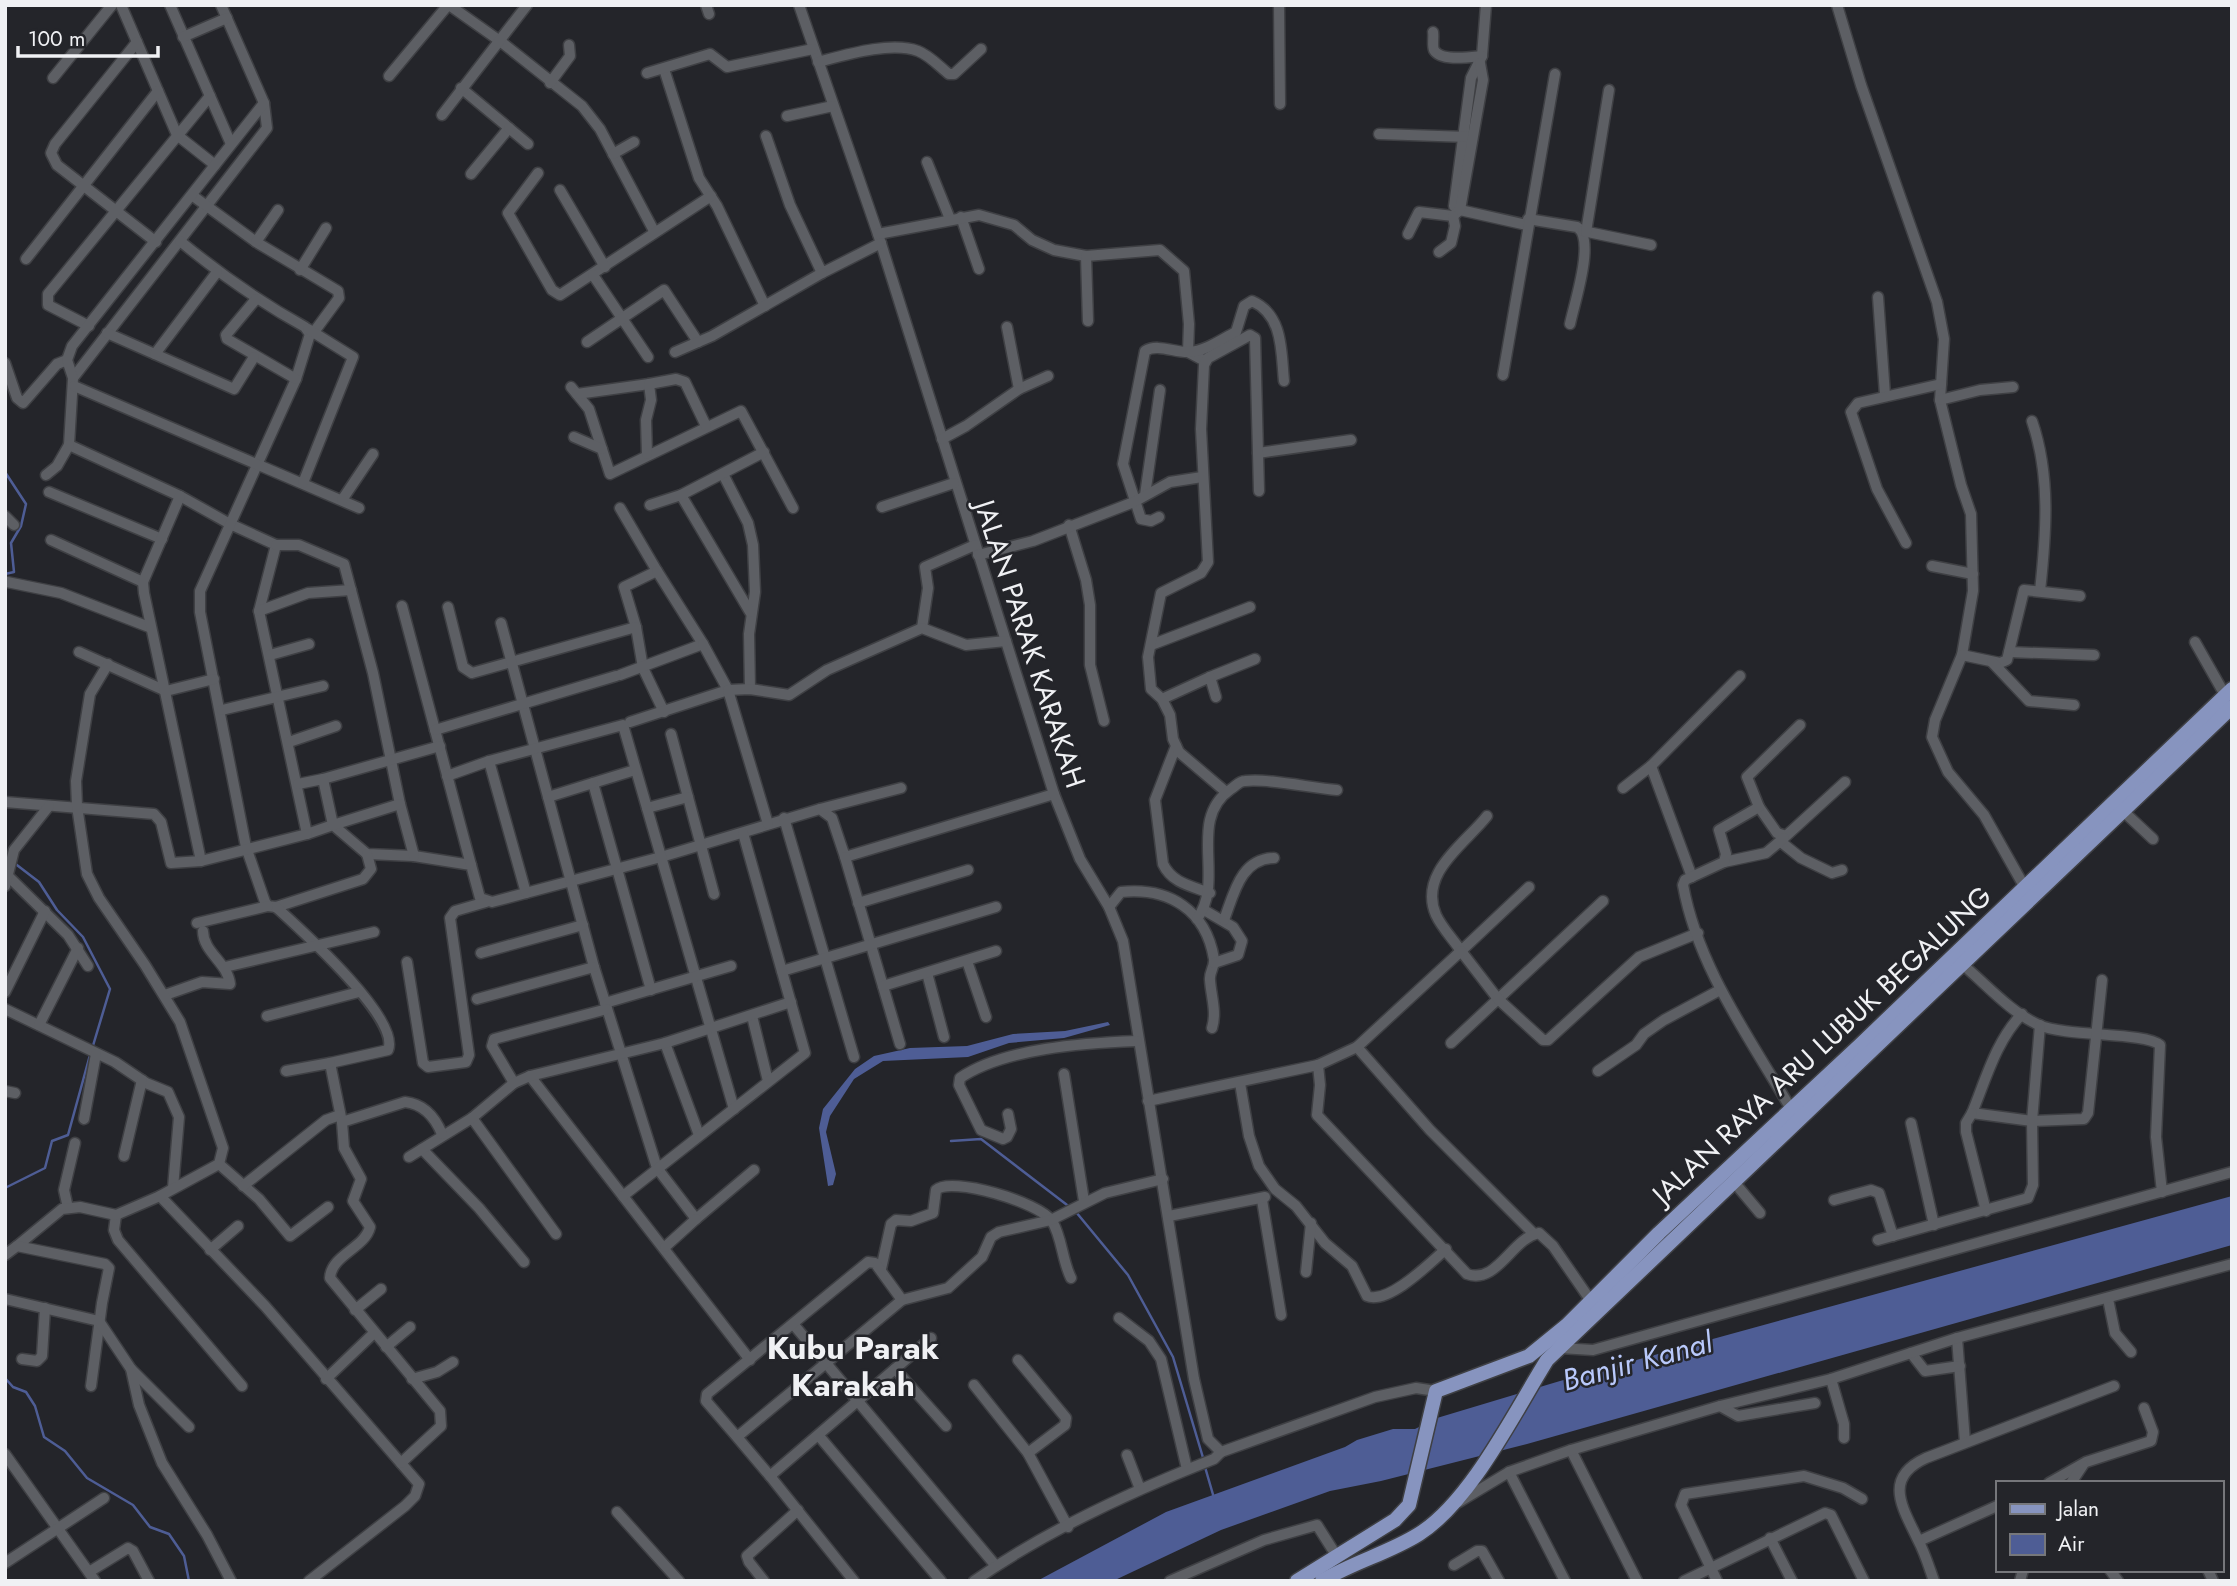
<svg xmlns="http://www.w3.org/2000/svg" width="2237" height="1586" viewBox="0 0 2237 1586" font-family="Jost,sans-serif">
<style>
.water{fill:#4e5d95}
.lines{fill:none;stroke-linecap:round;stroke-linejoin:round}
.stream{stroke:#4e5d95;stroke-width:2.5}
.minor-casing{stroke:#3f4044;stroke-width:13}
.major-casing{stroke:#3f4044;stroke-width:17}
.minor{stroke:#5d5f64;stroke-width:10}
.major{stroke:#8794bf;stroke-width:14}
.labels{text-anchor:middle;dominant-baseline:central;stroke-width:5;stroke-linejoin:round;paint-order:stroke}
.street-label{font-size:28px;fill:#f0f1f4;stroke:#24252a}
.water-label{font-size:30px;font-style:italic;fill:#b9c9fb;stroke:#24252a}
.quarter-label{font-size:32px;font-weight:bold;fill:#f0f1f4;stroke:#24252a}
</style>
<rect width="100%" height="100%" fill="#24252a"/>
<!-- water -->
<g class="water">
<polygon points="1108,1022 1110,1025 1064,1038 1009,1043 968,1057 883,1061 854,1079 830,1116 826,1132 836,1174 833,1185 828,1186 819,1128 823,1109 855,1069 874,1056 910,1048 967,1046 1013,1034 1065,1031"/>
<polygon points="2232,1196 2232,1245 1527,1444 1381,1481 1330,1491 1221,1530 1113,1581 1037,1581 1166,1512 1345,1447 1357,1440 1393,1429 1415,1429 1437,1418 1560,1381"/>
</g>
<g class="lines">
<!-- stream -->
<g class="stream">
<polyline points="5,472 26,504 21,526 11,543 14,572 5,574"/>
<polyline points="13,862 39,882 57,910 83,937 110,989 92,1049"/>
<polyline points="951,1141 981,1139 1071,1208"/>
<polyline points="5,1188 45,1168 52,1141 68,1135 90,1055"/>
<polyline points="1076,1212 1128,1275 1173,1357 1204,1461"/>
<polyline points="5,1378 13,1387 26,1392 35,1406 44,1437 65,1451 87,1478 133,1505 150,1527 169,1534 184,1556 189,1581"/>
<polyline points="1205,1467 1214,1498"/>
</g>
<!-- minor casing -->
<g class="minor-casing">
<g id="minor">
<polyline points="121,5 177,135 215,165"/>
<polyline points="170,5 231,144"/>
<polyline points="221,5 264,103 267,128 73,378 69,445 180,496 230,524 276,545 259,611 307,834 333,825 367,854 414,856 471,865 480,898 492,902 661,857 820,809 832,818 845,857 1054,794"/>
<polyline points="449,5 500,41 582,106 600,129 654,231"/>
<polyline points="706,5 709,14"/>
<polyline points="799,5 878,234 1054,794 1080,859 1109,907 1123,941 1194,1379 1208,1439 1221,1452 1375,1397 1416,1388 1436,1391"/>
<polyline points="1279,5 1280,104"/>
<polyline points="1486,5 1482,56 1471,78 1454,206 1460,210 1527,225"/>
<polyline points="1837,5 1861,85 1937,302 1944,339 1940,400 1961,485 1971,514 1973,591 1962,655 1935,720 1932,737 1948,772 1984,815 2024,886"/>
<path d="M1433,32c1,4 -1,14 1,18 7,12 37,7 48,6"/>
<polyline points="183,37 227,18"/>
<polyline points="137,42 55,144 51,153 57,165 156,242"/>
<path d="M818,62c27,-7 73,-21 100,-11 11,4 22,16 31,23h5l27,-25"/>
<polyline points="664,69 699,178 717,206 765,306"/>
<polyline points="647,73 710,54 727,67 813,49"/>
<polyline points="389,76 448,5"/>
<polyline points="53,78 112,5"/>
<polyline points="550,83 570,56 569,45"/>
<polyline points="461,88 509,128 471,174"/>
<polyline points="442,115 527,5"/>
<polyline points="787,116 833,106"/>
<polyline points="509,128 528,144"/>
<polyline points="1379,134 1468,137"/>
<polyline points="766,136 790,205 822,273 881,243"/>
<polyline points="613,154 634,142"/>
<polyline points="927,162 950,219"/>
<polyline points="538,173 508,213 552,290 560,295 711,196"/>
<polyline points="560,190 605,267"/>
<polyline points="193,196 256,242 338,291 339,298 314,332"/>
<polyline points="961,217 979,269"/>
<path d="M1528,219l49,8c19,12 -3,77 -7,97"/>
<polyline points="1583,231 1651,245"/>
<polyline points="1586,232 1609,90"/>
<polyline points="878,234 979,215 1014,225 1032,240 1054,250 1086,256 1160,250 1184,271 1189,324 1188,352 1205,361"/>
<polyline points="1408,234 1419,212 1453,216 1460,210 1483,80 1480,63"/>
<path d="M180,241c40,33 80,61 125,86l5,7 -14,45 -96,212v21l46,235 19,55 3,4 8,1 87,-28 8,-10 -4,-15"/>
<polyline points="256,242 278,210"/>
<polyline points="1439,252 1451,243 1455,226 1453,216"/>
<polyline points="1086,256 1088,321"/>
<polyline points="26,259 158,91"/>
<polyline points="300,270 326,228"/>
<polyline points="593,275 648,357"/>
<polyline points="1878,297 1885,395"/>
<polyline points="256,299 226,335 227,339 296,379"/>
<polyline points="89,326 48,305 48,294 210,96"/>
<polyline points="107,333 234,389 254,357"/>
<polyline points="587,342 664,290 698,342"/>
<polyline points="675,352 712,336 822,273"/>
<polyline points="155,354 217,272"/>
<polyline points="5,363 17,398 23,403 57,364 67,360"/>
<polyline points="1503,375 1555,74"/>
<polyline points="73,378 67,360 72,346 264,103"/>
<polyline points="74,386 359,508"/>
<polyline points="571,387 589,409 610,474 741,411 793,508"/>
<polyline points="1019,389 1048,376"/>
<polyline points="577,394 649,384"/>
<polyline points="1940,400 1980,390 2013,387"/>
<path d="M2032,421c19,55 14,114 8,170"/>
<polyline points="574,437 602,449"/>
<polyline points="942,439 966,426 1019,389 1007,327"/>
<polyline points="1258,453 1351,440"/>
<polyline points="647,454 646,420 651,400 649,384 676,379 685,382 706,426"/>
<polyline points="723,474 748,523 753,545 755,592 749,634 750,689"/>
<polyline points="46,475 57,466 69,445"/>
<polyline points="303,483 353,357 308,329"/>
<polyline points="49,492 162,539"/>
<polyline points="681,495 750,612"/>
<polyline points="1145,495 1160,390"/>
<polyline points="342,500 373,454"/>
<polyline points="650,505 681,495 764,452"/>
<polyline points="882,507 954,483"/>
<polyline points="620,508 657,571 624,587 636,627"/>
<polyline points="5,516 14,525"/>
<path d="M1159,517l-8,4 -10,-2 -18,-55 22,-113c13,-8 30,2 44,1 17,-1 33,-13 47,-20l8,-26 8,-5c32,14 29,52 32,80"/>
<polyline points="1069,525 1086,580 1090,605 1090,665 1104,721"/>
<polyline points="51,540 143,582"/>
<polyline points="1906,543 1877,489 1851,412 1858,403 1941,384"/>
<polyline points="276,545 299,545 344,564 373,673 400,804 414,856"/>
<polyline points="978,555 1033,541 1134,502 1170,482 1202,477"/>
<polyline points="1932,566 1973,574"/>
<polyline points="7,582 61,593 149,627"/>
<polyline points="402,606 471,865"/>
<polyline points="448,607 463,667 472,673 636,627 643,668 664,712"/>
<polyline points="259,611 308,593 351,590"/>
<polyline points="501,623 594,967 657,1168 696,1219 754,1170"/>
<polyline points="922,628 928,588 925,567 975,545"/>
<polyline points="2195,642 2225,695"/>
<polyline points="1151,645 1250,607"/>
<polyline points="79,652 166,691 214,679"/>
<polyline points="2009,652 2094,655"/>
<polyline points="270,655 309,644"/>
<polyline points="1962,655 2000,663 2007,660 2024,590 2080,596"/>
<polyline points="1992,662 2029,701 2074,705"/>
<polyline points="620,675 703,644 657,571"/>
<polyline points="1210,677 1255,659"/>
<polyline points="1162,699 1210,677 1216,697"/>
<polyline points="222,710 323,686"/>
<polyline points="630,722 728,690 703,644"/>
<polyline points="435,730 616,676"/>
<polyline points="671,734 714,894"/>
<polyline points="289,742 336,726"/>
<path d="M1176,746l-21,54 8,64c9,19 28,22 47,29"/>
<polyline points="1651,766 1740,676"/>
<polyline points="635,770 593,783 651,990"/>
<polyline points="447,776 489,761"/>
<polyline points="323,779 440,746"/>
<polyline points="298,784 323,779 333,825 400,804"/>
<polyline points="1623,788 1651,766 1692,877"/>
<polyline points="1226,792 1179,752 1173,739 1170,715 1162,699 1151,689 1148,657 1161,593 1201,573 1208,562 1201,429 1204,365 1208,358 1250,335 1255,338 1259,491"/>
<polyline points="548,797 593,783"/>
<polyline points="5,802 154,814 161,822 171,863 201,861 144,593 143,582 180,496"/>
<polyline points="1759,807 1777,833 1786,836 1845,782"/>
<polyline points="647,808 688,797"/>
<polyline points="820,809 901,788"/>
<polyline points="2122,810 2153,839"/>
<path d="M1487,816c-22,28 -69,57 -51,99 6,13 17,24 25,36l68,-64"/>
<polyline points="784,818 854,1057"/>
<polyline points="768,824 728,690 750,689 789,695 827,670 922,628 966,645 1006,641"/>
<polyline points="1781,842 1801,858 1832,873 1842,870"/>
<polyline points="845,857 900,1044"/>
<polyline points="201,861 307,834"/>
<polyline points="1724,862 1766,853 1784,838"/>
<polyline points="9,877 68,935 88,966"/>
<polyline points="5,886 14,850 49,806"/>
<polyline points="526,893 489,761 623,725 734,1109"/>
<polyline points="858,903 968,870"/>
<path d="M276,907c23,21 125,112 112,143l-58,13 12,59"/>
<path d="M1109,907l12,-15c48,-5 85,18 93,67 1,8 -5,13 -4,21 1,16 7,32 2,48"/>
<polyline points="1204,910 1233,927 1242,941 1238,955 1214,963"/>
<path d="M1197,919c29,-39 -11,-99 34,-130 5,-3 8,-8 14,-8 23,-3 66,7 92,9"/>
<path d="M1224,920c10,-26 16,-61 50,-62"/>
<polyline points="197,923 268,906"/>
<polyline points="481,953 583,925"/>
<polyline points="967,961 986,1017"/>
<polyline points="407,962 423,1063 428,1067 466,1062 469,1055 450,918 455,911 486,902"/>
<path d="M1962,964c24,20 48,48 77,61 27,12 106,7 121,20l-4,92 6,55"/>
<polyline points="225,967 374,932"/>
<polyline points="782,971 996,907"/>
<polyline points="927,973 944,1037"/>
<polyline points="883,986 996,951"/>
<polyline points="5,992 45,911"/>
<path d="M165,995l37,-13 28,2c-2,-21 -27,-32 -27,-53"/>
<polyline points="477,999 594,967"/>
<polyline points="605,1003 731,966"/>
<polyline points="5,1009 115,1062 146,1083 168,1092 179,1117 173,1188"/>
<path d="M2022,1014c-26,27 -36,65 -50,99l60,8 52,-2 4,-6 14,-133"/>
<polyline points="267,1016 359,992"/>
<polyline points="752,1016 768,1081"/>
<polyline points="39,1025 78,948"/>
<polyline points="665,1043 699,1135"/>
<polyline points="1451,1043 1603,901"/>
<polyline points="1357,1047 1430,1130 1534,1234"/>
<path d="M1318,1065l2,20 -3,30 150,159c30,11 45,-36 72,-41l14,13 38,55"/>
<polyline points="286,1071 330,1063"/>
<polyline points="1598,1071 1636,1045 1644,1034 1664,1020 1720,990"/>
<polyline points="1064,1074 1084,1201"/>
<polyline points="530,1076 750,1360"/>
<polyline points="514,1083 492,1046 494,1039 607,1009"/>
<path d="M1240,1083l9,53 10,30 16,23 21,17 29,37 27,23 15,30c21,9 63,-33 79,-47"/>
<polyline points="5,1091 15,1093"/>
<polyline points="1148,1101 1318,1065 1357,1047 1461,951 1498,999 1543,1040 1548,1040 1639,957 1698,933"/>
<path d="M1791,1109c-41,-71 -93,-141 -108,-224l2,-5 39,-18 2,-8 -7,-24 40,-23 -12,-30 53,-52"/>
<polyline points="1972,1113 1966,1123 1966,1132 1986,1211"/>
<path d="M1008,1114l3,15 -4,8 -4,2 -22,-9 -22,-45 1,-7c44,-30 125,-35 177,-37"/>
<polyline points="472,1118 556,1234"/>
<polyline points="84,1119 96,1054"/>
<polyline points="1911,1123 1934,1225"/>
<polyline points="422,1149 479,1208 524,1262"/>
<polyline points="124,1156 142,1080"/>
<polyline points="409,1157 472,1118 514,1083 530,1076 665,1043 791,1002"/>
<polyline points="219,1164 259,1199 290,1236 328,1207"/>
<polyline points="1734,1182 1760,1213"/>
<polyline points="243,1186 326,1120 340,1115"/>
<polyline points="160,1196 265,1306 419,1484 415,1496 405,1506 309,1581"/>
<polyline points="623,1196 805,1053 743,833"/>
<polyline points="1262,1200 1281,1315"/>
<polyline points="1834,1200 1871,1190 1879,1193 1893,1236"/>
<polyline points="68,1208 64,1190 75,1143"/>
<polyline points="116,1215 114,1230 118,1240 242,1386"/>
<polyline points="1169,1216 1265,1197"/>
<polyline points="1878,1240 2028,1198 2033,1185 2032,1121 2040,1025"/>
<polyline points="17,1246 62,1209 80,1207 116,1215 160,1196 219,1164 223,1148 180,1022 145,965 99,898 87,874 77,806 76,781 90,694 108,664"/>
<polyline points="665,1247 696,1219"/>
<polyline points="210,1250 238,1226"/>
<polyline points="5,1255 17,1246 105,1264 109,1268 102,1303 91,1386"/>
<path d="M881,1269l10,-45 5,-4 15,1 22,-8 3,-23c15,-14 103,12 116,31 10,16 10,39 19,57"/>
<polyline points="1306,1272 1311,1223"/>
<polyline points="5,1299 99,1321 131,1369 139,1405 162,1463 207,1535 231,1581"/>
<polyline points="2108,1299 2115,1333 2131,1352"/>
<polyline points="902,1300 948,1288 982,1257 991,1237 999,1232 1051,1220 1105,1193 1163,1179"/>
<polyline points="355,1310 381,1289"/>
<polyline points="1119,1318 1149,1341 1161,1359 1187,1469"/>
<polyline points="794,1325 996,1566"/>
<polyline points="1957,1338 1965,1442"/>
<polyline points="386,1347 410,1327"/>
<polyline points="1560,1348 1593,1350 2232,1172"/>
<polyline points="1911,1353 1925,1371 1960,1366"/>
<polyline points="22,1359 37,1361 42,1356 45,1308"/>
<polyline points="1018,1360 1066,1418 1065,1425 1028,1453"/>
<polyline points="131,1369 189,1427"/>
<polyline points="895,1369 946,1426"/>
<polyline points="326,1379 374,1333"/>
<polyline points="412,1379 437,1372 453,1362"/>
<polyline points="1831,1379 1844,1424 1844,1438"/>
<polyline points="974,1385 1028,1453 1068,1527"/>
<polyline points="1720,1406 1738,1416 1815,1403"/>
<polyline points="819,1436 941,1581"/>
<polyline points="737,1437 706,1401 707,1394 868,1262 875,1263 902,1300 737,1437 770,1476"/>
<polyline points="1571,1450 1637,1581"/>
<polyline points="5,1454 95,1581"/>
<polyline points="1127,1455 1140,1489"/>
<path d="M401,1463l40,-37 -1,-15 -110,-133c1,-23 35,-30 40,-51l-17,-26 8,-22 -17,-31 -2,-26 63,-20c19,2 30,15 37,32"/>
<polyline points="1509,1472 1565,1581"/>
<polyline points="2049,1483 2086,1462 2151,1441 2153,1432 2144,1408"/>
<polyline points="2071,1483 2083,1465"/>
<polyline points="1459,1502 1509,1472 1571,1450 1720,1406 1831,1379 1957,1338 2232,1264"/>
<polyline points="617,1512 679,1581"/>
<polyline points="1770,1538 1792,1581"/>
<polyline points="1919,1541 1997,1506"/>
<polyline points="5,1563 104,1498"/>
<polyline points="1454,1565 1477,1551 1482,1551 1499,1581"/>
<polyline points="2110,1570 2118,1581"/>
<polyline points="2208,1570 2213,1581"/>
<polyline points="89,1572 128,1548 133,1551 149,1581"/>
<polyline points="764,1581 749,1562 747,1556 798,1510"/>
<polyline points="854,1581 770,1476 931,1338"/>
<path d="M974,1581c73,-51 158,-90 240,-122l7,-7"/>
<polyline points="1170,1581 1264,1540 1317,1525 1336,1555"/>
<polyline points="1684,1581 1825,1513 1831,1515 1864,1581"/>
<polyline points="1717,1581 1681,1505 1685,1494 1804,1476 1843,1488 1862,1499"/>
<path d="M1934,1581c-5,-14 -9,-28 -16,-41 -15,-32 -36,-62 8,-82l188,-72"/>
<polyline points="2020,1581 2023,1570"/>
</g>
</g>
<!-- major casing -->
<g class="major-casing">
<g id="major">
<polyline points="1297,1581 1395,1520 1409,1505 1436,1391 1529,1356 1567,1325 1659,1233 1860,1045 2232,689"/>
<path d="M1322,1581c31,-19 67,-28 97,-47 52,-33 95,-121 128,-174l685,-653"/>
</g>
</g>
<!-- minor -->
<use href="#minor" class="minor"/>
<!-- major -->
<use href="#major" class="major"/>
</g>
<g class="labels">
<!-- street labels -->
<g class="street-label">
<text transform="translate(1030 644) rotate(72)">JALAN PARAK KARAKAH</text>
<text transform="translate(1822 1045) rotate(-43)">JALAN RAYA ARU LUBUK BEGALUNG</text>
</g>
<!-- water labels -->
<g class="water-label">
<text transform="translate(1637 1361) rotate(-15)">Banjir Kanal</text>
</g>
<!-- quarter labels -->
<g class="quarter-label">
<text x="853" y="1348">Kubu Parak<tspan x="853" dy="37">Karakah</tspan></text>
</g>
</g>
<!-- border -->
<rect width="2237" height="1586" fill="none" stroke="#f0f1f4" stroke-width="14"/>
<!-- legend -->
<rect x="1996" y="1481" width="228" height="91" fill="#24252a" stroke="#76777b" stroke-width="2"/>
<rect x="2010" y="1504" width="35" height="10" fill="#8794bf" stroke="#76777b" stroke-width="2"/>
<text x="2058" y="1516" font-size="21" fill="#f0f1f4">Jalan</text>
<rect x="2010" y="1534" width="35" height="21" fill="#4e5d95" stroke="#76777b" stroke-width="2"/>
<text x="2058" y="1551" font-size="21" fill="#f0f1f4">Air</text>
<!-- scale -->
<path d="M18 46v10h140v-10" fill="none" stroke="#f0f1f4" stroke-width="3.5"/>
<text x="28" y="46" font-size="21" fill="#f0f1f4" stroke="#24252a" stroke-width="5" paint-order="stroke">100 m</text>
</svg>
